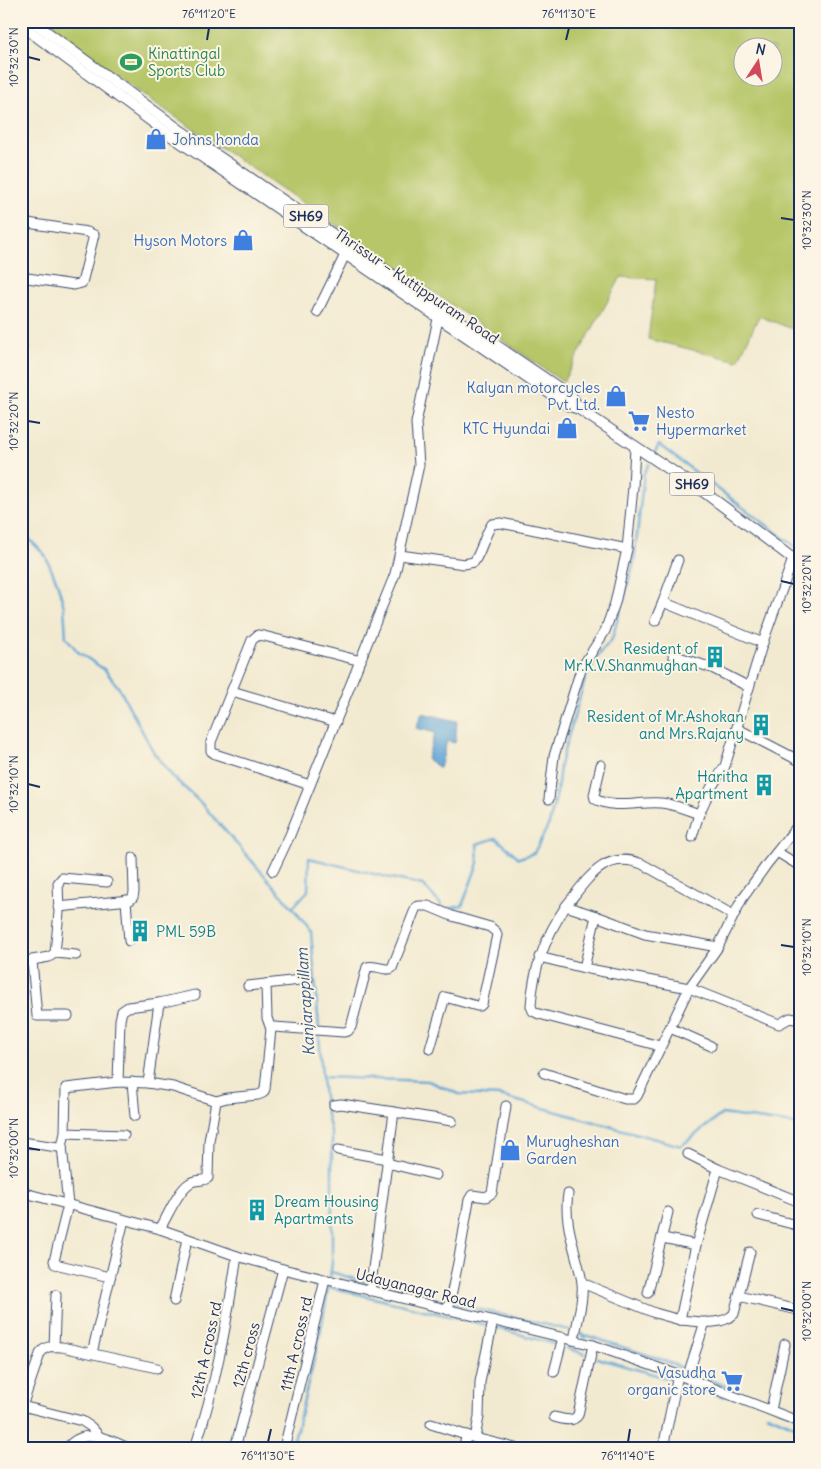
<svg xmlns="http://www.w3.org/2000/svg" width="821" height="1469" viewBox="0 0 821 1469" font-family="Delius,sans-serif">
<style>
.green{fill:#b6c668;stroke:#687a63;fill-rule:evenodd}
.water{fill:#61a6d6;stroke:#3e6a9a}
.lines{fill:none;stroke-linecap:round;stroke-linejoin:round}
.stream{stroke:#61a6d6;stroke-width:2.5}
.minor-casing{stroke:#3b4b6f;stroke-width:11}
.major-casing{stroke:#3b4b6f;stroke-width:12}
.minor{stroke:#fff;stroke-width:9}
.major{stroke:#fff;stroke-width:10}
.ticks{fill:none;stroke:#1b2f5e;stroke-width:2}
.labels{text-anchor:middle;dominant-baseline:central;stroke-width:4;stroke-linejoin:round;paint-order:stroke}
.shield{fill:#fcf5e5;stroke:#5e6a86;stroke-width:1}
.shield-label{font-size:14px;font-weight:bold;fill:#1b2f5e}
.leisure-label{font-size:15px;fill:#27864d;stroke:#fcf5e5;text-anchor:start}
.shop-label{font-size:15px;fill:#366cbe;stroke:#fcf5e5;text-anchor:end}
.street-label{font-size:15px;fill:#1b2f5e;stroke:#fcf5e5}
.culture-label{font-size:15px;fill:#0d838f;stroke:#fcf5e5;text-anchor:end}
.water-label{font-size:16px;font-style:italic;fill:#345988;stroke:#fcf5e5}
.neatline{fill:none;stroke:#1b2f5e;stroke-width:2}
.ticks-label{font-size:12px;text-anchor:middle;fill:#1b2f5e}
</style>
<rect width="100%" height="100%" fill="#fcf5e5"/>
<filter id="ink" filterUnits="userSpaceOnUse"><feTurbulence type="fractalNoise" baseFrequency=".02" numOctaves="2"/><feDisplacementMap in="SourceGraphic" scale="10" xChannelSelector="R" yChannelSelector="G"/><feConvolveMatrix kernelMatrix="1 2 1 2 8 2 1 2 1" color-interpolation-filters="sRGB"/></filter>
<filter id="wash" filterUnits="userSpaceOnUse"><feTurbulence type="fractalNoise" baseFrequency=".0096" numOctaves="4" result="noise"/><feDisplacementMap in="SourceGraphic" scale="20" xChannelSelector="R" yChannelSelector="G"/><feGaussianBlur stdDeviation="1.12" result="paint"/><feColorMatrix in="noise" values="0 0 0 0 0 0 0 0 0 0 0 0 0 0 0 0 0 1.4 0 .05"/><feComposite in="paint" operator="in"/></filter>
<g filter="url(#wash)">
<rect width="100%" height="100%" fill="#f2ead0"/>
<!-- green -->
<path class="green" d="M40,21h760v311l-41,-16 -21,45 -90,-22 8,-60 -35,-2 -58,105 -208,-144 -203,-137zM744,48h30v30h-30z"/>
<!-- water -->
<polygon class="water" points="422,713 457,721 455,743 447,741 440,768 427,759 435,733 416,728"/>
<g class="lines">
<!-- stream -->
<g class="stream">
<polyline points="655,452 659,445 800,550"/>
<polyline points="21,536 26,536 45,555 57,582 64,607 66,637 78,652 105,670 119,688 154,753 173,777 200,802 293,908 311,932 319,1027"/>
<polyline points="293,907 308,891 309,858 386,877 423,885 445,909 462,906 478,863 477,844 496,838 519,858 534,853 549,824 557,793 560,765 589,666 612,639 634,562 644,473 649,464"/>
<polyline points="319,1032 322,1077 428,1081 459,1094 500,1096 681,1146 722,1114 800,1125"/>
<polyline points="322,1077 325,1106 332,1136 332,1262 330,1278"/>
<polyline points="331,1272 365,1282"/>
<polyline points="378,1285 448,1302"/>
<polyline points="328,1287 490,1326 554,1344"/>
<polyline points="451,1303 569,1330"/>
<polyline points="578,1333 586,1338"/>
<polyline points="582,1334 663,1360 684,1369"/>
<polyline points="567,1348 585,1354"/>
<polyline points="597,1358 670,1379"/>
<polyline points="696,1374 766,1403"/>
<polyline points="683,1383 724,1397"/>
<polyline points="778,1408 800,1417"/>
<polyline points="767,1414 800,1428"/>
<polyline points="292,1448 320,1336 329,1283"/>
</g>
</g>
</g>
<g filter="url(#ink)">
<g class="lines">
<!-- minor casing -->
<g class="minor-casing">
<g id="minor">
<polyline points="21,222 87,232 94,235 82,283 74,285 21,277"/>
<polyline points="317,312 345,255"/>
<polyline points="21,346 22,346"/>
<path d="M400,555l64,9 10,-2c8,-12 10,-26 18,-38l9,-1 126,26"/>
<polyline points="678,560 663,602 763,643"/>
<polyline points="655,621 663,602"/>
<polyline points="673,655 712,668 749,687"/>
<polyline points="232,691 336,722"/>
<polyline points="738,729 800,761"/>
<path d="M601,765l-7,30 1,4c20,11 45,2 66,4 13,1 26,7 38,11l12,-26 14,-22 38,-124 30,-83"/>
<polyline points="310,785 215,754 211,751 211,742 252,640 258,635 264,636 361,661"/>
<polyline points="549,799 554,756 581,669 605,631 615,603 627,549 633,487 635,447"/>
<polyline points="21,821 25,822"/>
<polyline points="692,837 699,814"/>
<polyline points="777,852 800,866"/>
<polyline points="273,871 290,835 395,574 419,465 416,423 438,319"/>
<polyline points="126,900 129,941"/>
<path d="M566,906c21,-26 38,-57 76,-42l91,51"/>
<polyline points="58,907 130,900 133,897 134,892 133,858"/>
<path d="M596,916l-30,-10c-21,31 -33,63 -35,100l2,5 6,3 121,32"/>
<polyline points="718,947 645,934 596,916 584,968 689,988 718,947 742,899 767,864 800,823"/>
<polyline points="55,953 76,955"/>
<polyline points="539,957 584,968"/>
<polyline points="32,961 37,1016 68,1016"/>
<polyline points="21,962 49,957 55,953 59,912 58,883 62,878 107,882"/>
<polyline points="266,984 267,1018 271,1029"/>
<polyline points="248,986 308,979"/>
<polyline points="670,1028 711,1046"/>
<polyline points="544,1073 625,1099 634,1099 637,1096 689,988 779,1024 790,1018 800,1020"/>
<polyline points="118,1082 120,1020 122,1011 128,1007 159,1003 195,995"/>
<polyline points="132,1082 135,1116"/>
<polyline points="148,1083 173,1087 216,1101"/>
<polyline points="334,1105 341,1104 394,1112 370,1291"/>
<polyline points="394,1112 452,1121"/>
<polyline points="65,1133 124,1135"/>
<polyline points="21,1142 58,1147 62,1146 65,1133 66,1088 118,1082 148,1083 159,1003"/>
<polyline points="62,1146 68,1205 54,1261 55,1264 110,1277"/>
<polyline points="338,1150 387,1159"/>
<polyline points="688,1154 718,1169"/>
<polyline points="387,1163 436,1175"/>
<polyline points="21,1192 160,1229 237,1256 283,1269 593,1345 687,1378 800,1422"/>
<path d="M568,1194c-5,30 9,59 14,88 2,18 -5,40 -8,58"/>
<polyline points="758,1215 800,1226"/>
<path d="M160,1229c7,-12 18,-39 30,-46 5,-4 12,-1 18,-5l1,-37 7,-40 11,-3 31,-3 5,-2 2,-4 6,-60 3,-2 70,5 4,-1 3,-4 16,-60c9,-3 18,5 25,1l24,-61 3,-1h9l24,10 38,11 6,5 1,3 -15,69 -2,2h-3l-32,-9 -15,52"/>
<polyline points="663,1238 696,1245"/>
<path d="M750,1252l-16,62c-14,13 -37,7 -54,6l16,-75 22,-76 82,33"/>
<polyline points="582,1283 655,1313 680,1320"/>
<polyline points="648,1293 668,1212"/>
<polyline points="739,1296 798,1310"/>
<polyline points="174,1301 187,1239"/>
<polyline points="448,1310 459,1258 469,1200 472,1195 486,1197 492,1193 506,1106"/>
<polyline points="54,1347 56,1295"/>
<polyline points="92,1353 124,1220"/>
<polyline points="554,1372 563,1337"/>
<polyline points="687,1378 705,1322"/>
<polyline points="22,1406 82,1421 91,1427 99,1436"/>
<path d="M21,1409l19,-55c5,-9 13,-8 22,-7l95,21"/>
<polyline points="771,1410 785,1344"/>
<path d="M554,1417c8,2 19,6 24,-2l15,-70"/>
<polyline points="431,1424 475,1438 515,1448"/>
<polyline points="475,1438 479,1417 480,1382 493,1321"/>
<path d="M67,1448c17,-21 41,-10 61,0"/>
<path d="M195,1448c21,-63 32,-127 42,-192"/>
<polyline points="235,1448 283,1269"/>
<polyline points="284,1448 325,1280"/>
<polyline points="463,1448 467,1435"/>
<polyline points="663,1448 678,1375"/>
</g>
</g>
<!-- major casing -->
<g class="major-casing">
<g id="major">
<polyline points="32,21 181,131 572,397 579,409"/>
<polyline points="21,25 170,135 567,405 579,409 704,492 800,564"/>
</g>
</g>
<!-- minor -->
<use href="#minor" class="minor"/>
<!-- major -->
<use href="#major" class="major"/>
</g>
</g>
<!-- ticks -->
<path class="ticks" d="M207,40l2,-12M566,40l3,-12M28,57l12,3M781,218l13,2M28,421l12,2M781,581l13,3M28,784l12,3M781,945l13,2M28,1148l12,2M781,1308l13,3M268,1442l3,-13M628,1442l2,-13"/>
<!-- icons -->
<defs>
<g id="stadium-bare" transform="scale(1.725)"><path d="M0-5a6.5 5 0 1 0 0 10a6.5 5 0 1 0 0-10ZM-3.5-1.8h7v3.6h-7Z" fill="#2e9e5b" stroke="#fcf5e5" stroke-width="2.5" paint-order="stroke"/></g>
<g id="shop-bare" transform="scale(1.725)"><path d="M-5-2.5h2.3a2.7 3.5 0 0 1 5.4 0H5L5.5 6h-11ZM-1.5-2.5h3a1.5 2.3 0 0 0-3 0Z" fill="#3f7fe0" stroke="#fcf5e5" stroke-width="2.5" paint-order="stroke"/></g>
<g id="supermarket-bare" transform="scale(1.725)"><path d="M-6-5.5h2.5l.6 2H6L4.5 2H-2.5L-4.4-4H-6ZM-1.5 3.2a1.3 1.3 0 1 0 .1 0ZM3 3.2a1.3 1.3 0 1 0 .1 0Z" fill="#3f7fe0" stroke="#fcf5e5" stroke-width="2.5" paint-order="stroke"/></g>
<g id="building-bare" transform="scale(1.725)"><path d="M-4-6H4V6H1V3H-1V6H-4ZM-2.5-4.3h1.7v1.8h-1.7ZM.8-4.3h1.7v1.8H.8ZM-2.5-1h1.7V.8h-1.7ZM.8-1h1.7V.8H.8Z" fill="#0f9aa8" stroke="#fcf5e5" stroke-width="2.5" paint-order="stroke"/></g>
</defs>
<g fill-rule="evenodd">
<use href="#stadium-bare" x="131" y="62"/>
<use href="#shop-bare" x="156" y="139"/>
<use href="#shop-bare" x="243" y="240"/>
<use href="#shop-bare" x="616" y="396"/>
<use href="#supermarket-bare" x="639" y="421"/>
<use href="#shop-bare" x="567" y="428"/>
<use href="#building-bare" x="715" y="657"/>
<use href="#building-bare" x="761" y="725"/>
<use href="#building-bare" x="764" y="785"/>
<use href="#building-bare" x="140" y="931"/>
<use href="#shop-bare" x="510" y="1150"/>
<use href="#building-bare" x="257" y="1210"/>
<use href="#supermarket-bare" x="732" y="1381"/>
</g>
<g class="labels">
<!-- shield labels -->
<g class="shield">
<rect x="283.5" y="204.5" width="45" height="23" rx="4"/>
<rect x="669.5" y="472.5" width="45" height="23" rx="4"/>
</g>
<g class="shield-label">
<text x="306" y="216">SH69</text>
<text x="692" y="484">SH69</text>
</g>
<!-- leisure labels -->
<g class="leisure-label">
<text x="148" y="53">Kinattingal<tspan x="148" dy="17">Sports Club</tspan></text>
</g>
<!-- shop labels -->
<g class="shop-label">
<text x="172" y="139" text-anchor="start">Johns honda</text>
<text x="227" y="240">Hyson Motors</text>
<text x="600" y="387">Kalyan motorcycles<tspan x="600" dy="17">Pvt. Ltd.</tspan></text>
<text x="656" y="412" text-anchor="start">Nesto<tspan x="656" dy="17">Hypermarket</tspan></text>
<text x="550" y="428">KTC Hyundai</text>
<text x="526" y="1141" text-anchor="start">Murugheshan<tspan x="526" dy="17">Garden</tspan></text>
<text x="716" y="1372">Vasudha<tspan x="716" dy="17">organic store</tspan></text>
</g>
<!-- street labels -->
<g class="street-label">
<text transform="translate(417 286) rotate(34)">Thrissur – Kuttippuram Road</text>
<text transform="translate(416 1288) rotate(14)">Udayanagar Road</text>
<text transform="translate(296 1344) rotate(-77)">11th A cross rd</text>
<text transform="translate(206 1350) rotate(-78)">12th A cross rd</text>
<text transform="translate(246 1355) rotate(-75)">12th cross</text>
</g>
<!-- culture labels -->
<g class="culture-label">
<text x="698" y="648">Resident of<tspan x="698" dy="17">Mr.K.V.Shanmughan</tspan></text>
<text x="744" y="716">Resident of Mr.Ashokan<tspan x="744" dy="17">and Mrs.Rajany</tspan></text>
<text x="748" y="776">Haritha<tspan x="748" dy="17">Apartment</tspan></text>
<text x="156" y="931" text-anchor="start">PML 59B</text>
<text x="274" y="1201" text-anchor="start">Dream Housing<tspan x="274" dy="17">Apartments</tspan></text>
</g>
<!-- water labels -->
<g class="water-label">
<text transform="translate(305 1002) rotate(-94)">Kanjarappillam</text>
</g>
</g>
<!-- margin -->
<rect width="821" height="1469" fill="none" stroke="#fcf5e5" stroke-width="55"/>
<!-- north arrow -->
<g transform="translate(758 62) rotate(12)"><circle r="24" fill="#fcf5e5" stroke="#a2a6af"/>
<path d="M0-4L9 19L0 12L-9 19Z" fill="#d1495b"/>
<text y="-8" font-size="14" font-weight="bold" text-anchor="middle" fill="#1b2f5e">N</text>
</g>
<rect x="28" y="28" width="766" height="1414" class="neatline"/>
<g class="ticks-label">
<text x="209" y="18">76°11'20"E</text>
<text x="569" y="18">76°11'30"E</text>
<text transform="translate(14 57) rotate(-90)" y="4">10°32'30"N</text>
<text transform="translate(807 220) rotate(-90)" y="4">10°32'30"N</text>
<text transform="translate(14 421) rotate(-90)" y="4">10°32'20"N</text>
<text transform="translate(807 584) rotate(-90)" y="4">10°32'20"N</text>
<text transform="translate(14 784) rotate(-90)" y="4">10°32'10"N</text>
<text transform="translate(807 947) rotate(-90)" y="4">10°32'10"N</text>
<text transform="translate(14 1148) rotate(-90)" y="4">10°32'00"N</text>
<text transform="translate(807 1311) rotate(-90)" y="4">10°32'00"N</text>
<text x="268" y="1460">76°11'30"E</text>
<text x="628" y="1460">76°11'40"E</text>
</g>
</svg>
